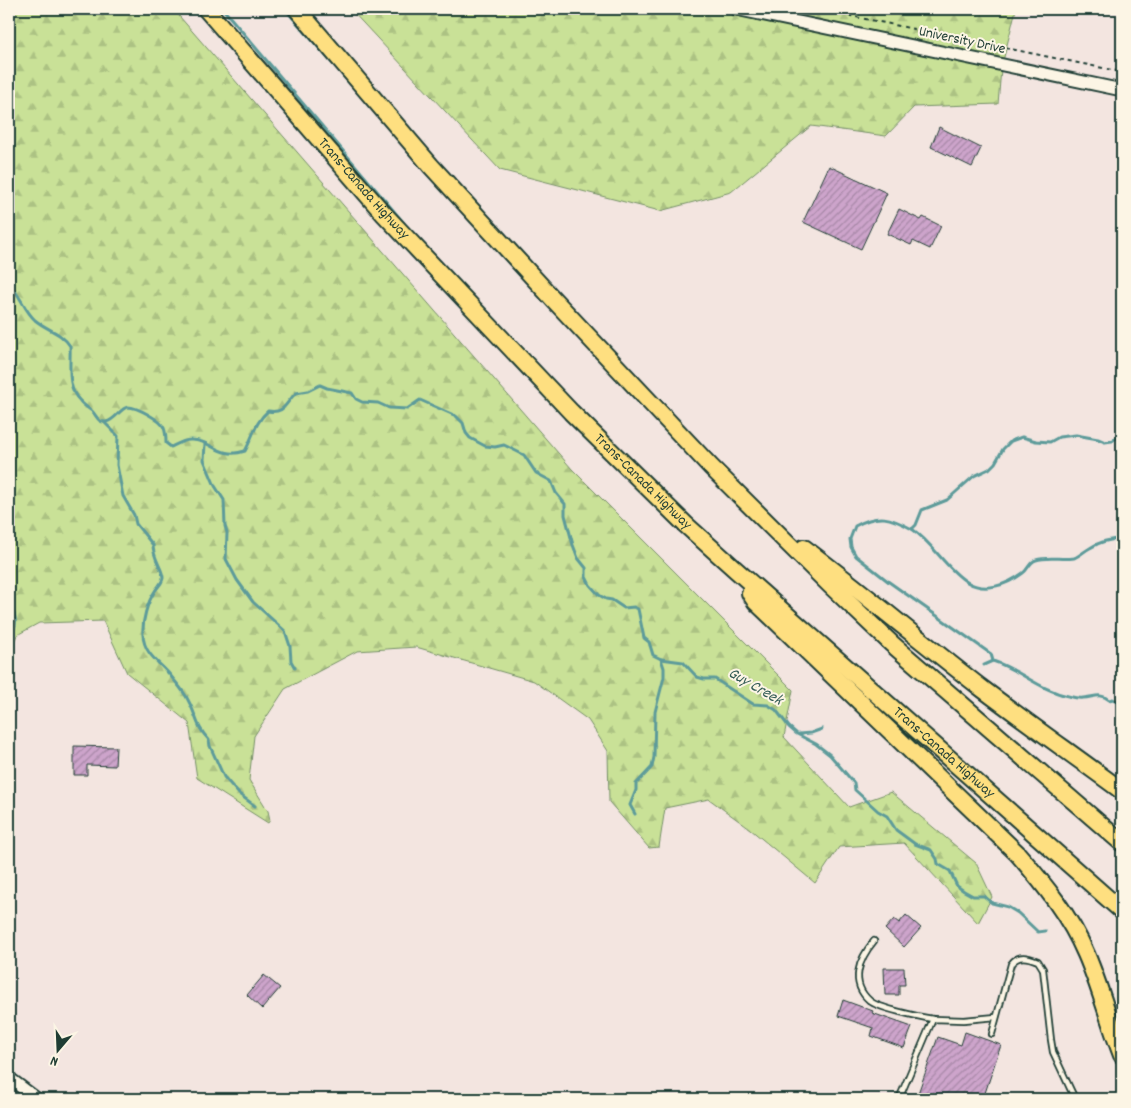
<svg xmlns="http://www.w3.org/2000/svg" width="1131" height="1108" viewBox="0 0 1131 1108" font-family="Dekko,sans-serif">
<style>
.forest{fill:url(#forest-firs);stroke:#748f66}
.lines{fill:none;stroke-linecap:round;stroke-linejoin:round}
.stream{stroke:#5d9b9a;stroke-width:3}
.building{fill:url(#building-hatch);stroke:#1f3d34}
.service-casing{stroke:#1f3d34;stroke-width:8}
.tertiary-casing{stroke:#1f3d34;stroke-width:15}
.motorway-casing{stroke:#1f3d34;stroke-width:20}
.path{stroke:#1f3d34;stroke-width:2;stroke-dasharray:4 4;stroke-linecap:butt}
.service{stroke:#fcf5e5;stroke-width:4.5}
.tertiary{stroke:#fcf5e5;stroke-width:11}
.motorway{stroke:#fedf80;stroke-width:16}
.labels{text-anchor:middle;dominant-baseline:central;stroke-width:4;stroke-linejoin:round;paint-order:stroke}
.street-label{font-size:15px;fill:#1f3d34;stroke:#fcf5e5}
.water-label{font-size:16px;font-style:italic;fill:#345c56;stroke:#fcf5e5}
</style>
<defs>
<pattern id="forest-firs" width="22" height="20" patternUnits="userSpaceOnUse" patternTransform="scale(1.25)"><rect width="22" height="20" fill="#c9e197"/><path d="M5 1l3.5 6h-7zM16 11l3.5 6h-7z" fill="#acc283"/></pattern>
<pattern id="building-hatch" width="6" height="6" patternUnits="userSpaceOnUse" patternTransform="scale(1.25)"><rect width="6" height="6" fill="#cda4cb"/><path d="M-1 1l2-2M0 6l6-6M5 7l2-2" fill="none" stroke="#a687a6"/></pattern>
</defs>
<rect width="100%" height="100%" fill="#f3e5e0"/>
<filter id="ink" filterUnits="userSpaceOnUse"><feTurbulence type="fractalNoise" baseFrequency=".02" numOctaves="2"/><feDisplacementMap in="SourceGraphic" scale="10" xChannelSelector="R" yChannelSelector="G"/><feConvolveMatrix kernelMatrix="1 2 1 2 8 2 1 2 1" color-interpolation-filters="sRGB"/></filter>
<g filter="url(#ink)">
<!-- forest -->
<g class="forest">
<polygon points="9,9 173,9 572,469 793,690 784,737 849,807 891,792 976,863 992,897 978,923 904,843 839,847 815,883 750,829 709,799 665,808 659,847 649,848 609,802 608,751 588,720 534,681 416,647 357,651 285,689 254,736 249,780 268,811 270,820 268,823 197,778 189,723 127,673 103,621 39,623 17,635 9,653"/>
<polygon points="350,9 1016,9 1001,69 998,104 914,107 886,136 811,126 731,192 660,211 500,170"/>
</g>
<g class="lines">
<!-- stream -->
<g class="stream">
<polyline points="223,9 404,223"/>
<polyline points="285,9 332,63"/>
<path d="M9,284c11,10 15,26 26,36 12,10 26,12 35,26 1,17 -4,42 10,55 3,4 8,7 12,10 5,5 6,12 14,11 10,-2 14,-14 22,-15 9,0 33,13 36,21 2,5 2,11 2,15l5,4c6,-3 13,-7 19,-7 21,-1 29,20 55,11 8,-14 10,-29 23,-40 17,3 17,-8 28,-18l12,-2 12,-6 7,3 25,5 4,6 6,3 16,1 11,5 18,1 13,-9 36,16 7,7 3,10 4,5 15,8 10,1 9,-2 20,10 12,18 15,8 5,12 9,11v11l8,30 5,13 8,10v9l4,8 9,10 7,4 6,1 12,8 10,-1 4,2 6,29 5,4 4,13 8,4 22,3 14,15 7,2h11l38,25 15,1 8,5 13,17 8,7 19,10 14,11 24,28 1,7 23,21 9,5 9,14 19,14 16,6 6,9 1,5 12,7 7,15 7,5 9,5h11l8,7 16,4 10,6 20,19 7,-1"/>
<path d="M104,422l14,14 -1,29 6,31 11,19 2,9 17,21c0,14 10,24 10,33 -1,6 -5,8 -8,13 -8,12 -13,30 -12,44 1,19 16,27 27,40 6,8 14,16 18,25 9,16 8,27 21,40l1,6 14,31 15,17 16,12"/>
<polyline points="205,444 204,460 215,486 224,500 225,526 227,533 226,559 237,580 253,602 285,631 290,646 291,661 295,668"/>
<path d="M912,529c21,14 33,39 55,53 18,11 40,3 56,-9 5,-3 6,-11 13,-13 12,-4 26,0 38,-2 6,-2 10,-7 16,-10 9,-6 21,-9 32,-9"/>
<path d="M9,604c8,13 9,21 0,34"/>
<path d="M993,661l-2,-7 -102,-72 -33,-26 -5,-9 -1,-8 5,-13c24,-13 35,-9 57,3l4,-4 6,-15 25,-10 27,-24 15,-7 6,-6 8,-14 8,-8 11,-4 14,4 14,1 9,-5 17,-2 22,4 7,3 7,-1 10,-7"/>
<path d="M984,665l9,-4c27,9 47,29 75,35 4,1 10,3 15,2 10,0 17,-6 26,2l4,-1 9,5"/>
<polyline points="799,734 811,733 822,729"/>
<polyline points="635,814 630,805 636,790 636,784 652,767 654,757 655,712 664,677 664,668 661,659"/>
</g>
</g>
<!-- building -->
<g class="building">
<polygon points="939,127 981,148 972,167 931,147"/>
<polygon points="829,166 887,193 861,249 803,222"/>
<polygon points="899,209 921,220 923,217 941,226 930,249 913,241 911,245 887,234"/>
<polygon points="74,746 116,747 115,766 87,765 87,775 74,775"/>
<polygon points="906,915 921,928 904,947 885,929 894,919 899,923"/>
<polygon points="884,968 904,968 905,985 899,985 899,995 885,995"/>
<polygon points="264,975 280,988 262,1009 247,995"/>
<polygon points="843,1000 873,1011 872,1013 912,1027 904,1048 871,1036 873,1028 838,1016"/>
<polygon points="965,1032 1001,1045 983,1099 916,1099 938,1037 961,1045"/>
</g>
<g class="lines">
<!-- service casing -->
<g class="service-casing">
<g id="service">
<path d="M874,941c-15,18 -25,42 -4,60 8,7 50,16 63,18"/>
<path d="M992,1034l19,-70c7,-10 17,-7 27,-3l5,8 8,71 2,12 22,47"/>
<polyline points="899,1099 933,1019 964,1020 996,1017"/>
</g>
</g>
<!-- tertiary casing -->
<g class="tertiary-casing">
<g id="tertiary">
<polyline points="736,9 1122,90"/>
<polyline points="9,1078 37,1099"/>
</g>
</g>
<!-- motorway casing -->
<g class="motorway-casing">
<g id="motorway">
<path id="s1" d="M206,9l178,205 187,198 115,113 50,45 386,341"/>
<polyline points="297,9 431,166 554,300 711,467 831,586 892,644 1122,843"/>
<path d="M804,548c61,46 119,95 180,142 45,34 92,67 138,101"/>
<path d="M750,593l6,9 261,251c27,31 53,63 69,101 14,32 23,68 36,101"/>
</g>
</g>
<!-- path -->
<polyline class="path" points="817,9 1122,72"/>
<!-- service -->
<use href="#service" class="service"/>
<!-- tertiary -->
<use href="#tertiary" class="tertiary"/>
<!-- motorway -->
<use href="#motorway" class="motorway"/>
</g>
</g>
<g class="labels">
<!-- street labels -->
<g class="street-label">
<text transform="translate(962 41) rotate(12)">University Drive</text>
<text stroke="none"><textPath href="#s1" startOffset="239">Trans-Canada Highway</textPath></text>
<text stroke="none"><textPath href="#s1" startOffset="644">Trans-Canada Highway</textPath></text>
<text stroke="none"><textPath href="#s1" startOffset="1049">Trans-Canada Highway</textPath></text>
</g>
<!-- water labels -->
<g class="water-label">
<text transform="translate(755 687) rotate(30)">Guy Creek</text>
</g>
</g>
<!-- margin -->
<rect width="1131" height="1108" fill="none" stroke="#fcf5e5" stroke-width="30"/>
<rect x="15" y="15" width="1101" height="1078" fill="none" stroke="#1f3d34" stroke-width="2" filter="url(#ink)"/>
<!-- north arrow -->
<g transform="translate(58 1050) rotate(199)" stroke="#fcf5e5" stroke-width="4" paint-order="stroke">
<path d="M0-4L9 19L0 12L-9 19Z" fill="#1f3d34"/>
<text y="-8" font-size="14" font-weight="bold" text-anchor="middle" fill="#1f3d34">N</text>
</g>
</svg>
